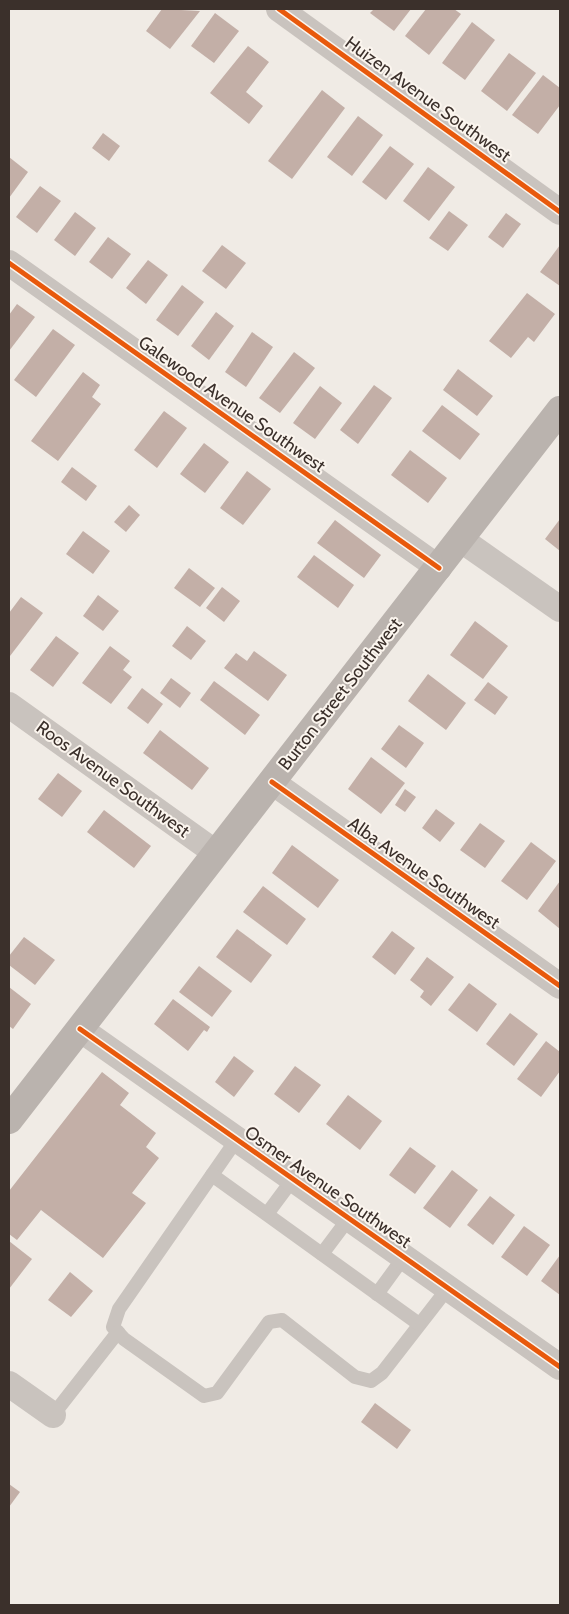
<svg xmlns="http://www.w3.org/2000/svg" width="569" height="1614" viewBox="0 0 569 1614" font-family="Cabin,sans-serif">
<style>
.building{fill:#c3afa7}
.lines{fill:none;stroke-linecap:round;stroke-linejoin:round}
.service{stroke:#c9c3be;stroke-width:14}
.minor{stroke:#c9c3be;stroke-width:26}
.secondary{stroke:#bab3ae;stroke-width:28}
.cycleway-casing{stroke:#fbf5ee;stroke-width:8}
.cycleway{stroke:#e8590c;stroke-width:5}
.labels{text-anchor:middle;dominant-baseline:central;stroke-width:4;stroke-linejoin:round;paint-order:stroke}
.street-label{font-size:18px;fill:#3b302b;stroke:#fbf5ee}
</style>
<rect width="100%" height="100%" fill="#f0ebe5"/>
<!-- building -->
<g class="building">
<polygon points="162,9 200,11 170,49 146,31"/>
<polygon points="374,9 411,9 394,31 370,13"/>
<polygon points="426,9 454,9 461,14 429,55 405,36"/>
<polygon points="215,13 239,31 214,63 191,46"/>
<polygon points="472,22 495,40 465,80 442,63"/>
<polygon points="248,46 269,62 246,92 263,106 249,124 210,93"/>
<polygon points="509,53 536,73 507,111 481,91"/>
<polygon points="543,75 560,88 560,105 538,134 512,115"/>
<polygon points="322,90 345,108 292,179 268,161"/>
<polygon points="358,116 383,135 352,176 327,157"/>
<polygon points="103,133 120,146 109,161 92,148"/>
<polygon points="390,146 414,164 386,200 362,182"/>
<polygon points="9,157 28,172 9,198"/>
<polygon points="428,167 455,187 429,221 403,201"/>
<polygon points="40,186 61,201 37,233 16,217"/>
<polygon points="449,211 468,225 448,251 429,238"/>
<polygon points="75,212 96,228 75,256 54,240"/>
<polygon points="506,213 521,224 503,248 488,237"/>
<polygon points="108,237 131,254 112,279 89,262"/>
<polygon points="222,245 246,263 226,289 202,271"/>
<polygon points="560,245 560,286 540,272"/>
<polygon points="148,260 168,275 146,304 126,288"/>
<polygon points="182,285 204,302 178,336 156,320"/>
<polygon points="527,293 555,314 534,342 528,337 511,358 489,341"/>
<polygon points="17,304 35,317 9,351 9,315"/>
<polygon points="216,312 234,326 209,360 191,346"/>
<polygon points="53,329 75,345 36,397 14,380"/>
<polygon points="252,332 273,347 246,387 225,372"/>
<polygon points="294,352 315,368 280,413 259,398"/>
<polygon points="458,369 493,396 477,416 443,390"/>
<polygon points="83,372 100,385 92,397 101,404 58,461 31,441"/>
<polygon points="374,385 392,398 358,444 340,430"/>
<polygon points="320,386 342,403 315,439 293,423"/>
<polygon points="442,405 480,434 460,460 422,431"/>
<polygon points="164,411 187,428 157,468 134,450"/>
<polygon points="204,443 229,462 205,493 180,474"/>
<polygon points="410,450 447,478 428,503 391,475"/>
<polygon points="72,467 97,486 86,501 61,482"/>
<polygon points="247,471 271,489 243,525 220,508"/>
<polygon points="129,505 140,515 126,532 114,522"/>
<polygon points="560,519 560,551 545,539"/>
<polygon points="335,520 381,555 364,578 317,543"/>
<polygon points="83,531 110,551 93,574 66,554"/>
<polygon points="314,555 354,585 338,608 297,577"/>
<polygon points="189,568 215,588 200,607 174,588"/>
<polygon points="222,587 240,601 224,622 206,608"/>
<polygon points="98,595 119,611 103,631 83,616"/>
<polygon points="21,597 43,613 10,656 9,613"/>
<polygon points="475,621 508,646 483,679 450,655"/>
<polygon points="187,626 206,641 191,660 172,646"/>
<polygon points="56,636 79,653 53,687 30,670"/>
<polygon points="110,646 130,661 123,670 132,677 111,704 82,683"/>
<polygon points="254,651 287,675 268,701 224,668 236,653 247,661"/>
<polygon points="428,674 466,703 446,730 408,701"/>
<polygon points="171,678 191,693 180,708 160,693"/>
<polygon points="214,681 260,715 245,735 200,700"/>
<polygon points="488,682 508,697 495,715 474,700"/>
<polygon points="142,688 163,704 148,724 127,708"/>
<polygon points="399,725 424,743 406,768 381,749"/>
<polygon points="160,730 209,768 192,790 143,753"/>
<polygon points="371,757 405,783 381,814 348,789"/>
<polygon points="58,773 82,791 62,817 38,799"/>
<polygon points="405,789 416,797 405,812 395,805"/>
<polygon points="436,809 455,823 440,842 422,828"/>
<polygon points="104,810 151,846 134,868 87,832"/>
<polygon points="480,823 505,841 485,868 460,850"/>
<polygon points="531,842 556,861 527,900 501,881"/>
<polygon points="292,845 339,880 318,908 272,873"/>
<polygon points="560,881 560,929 538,911"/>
<polygon points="263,886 306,919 287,945 243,912"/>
<polygon points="237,929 272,955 251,983 216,957"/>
<polygon points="392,931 415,948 395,975 372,957"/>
<polygon points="24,937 55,960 35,985 9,965 9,956"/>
<polygon points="427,957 454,977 431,1006 420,997 424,991 410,980"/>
<polygon points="199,966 232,991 212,1017 179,992"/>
<polygon points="469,983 497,1004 477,1032 448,1010"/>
<polygon points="9,987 31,1004 13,1029 9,1026"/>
<polygon points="173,999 210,1027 207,1032 204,1030 188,1051 154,1024"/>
<polygon points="510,1013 538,1034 514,1066 486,1044"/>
<polygon points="546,1041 560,1052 560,1071 541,1097 517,1079"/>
<polygon points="234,1056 254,1071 234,1097 215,1082"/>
<polygon points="295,1066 321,1085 299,1113 274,1094"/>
<polygon points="102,1072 129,1093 120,1105 156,1133 146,1147 159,1158 132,1193 146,1203 103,1258 41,1210 17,1240 9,1234 9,1191"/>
<polygon points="348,1095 382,1121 360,1150 326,1124"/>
<polygon points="410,1147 436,1166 415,1194 389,1175"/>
<polygon points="452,1170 478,1190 450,1228 423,1208"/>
<polygon points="490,1196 515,1215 493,1245 467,1225"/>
<polygon points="524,1226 550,1245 527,1276 501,1257"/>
<polygon points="9,1241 32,1259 9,1289"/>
<polygon points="560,1255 560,1295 541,1281"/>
<polygon points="70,1272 93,1291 71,1317 48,1300"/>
<polygon points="375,1403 411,1430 397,1449 361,1422"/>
<polygon points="9,1484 20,1492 9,1507"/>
</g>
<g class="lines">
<!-- service -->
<g class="service">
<polyline points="237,1139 119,1309 113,1327 124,1339 204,1396 217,1393 269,1322 282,1320 355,1377 371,1381 382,1373 448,1288"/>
<polyline points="212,1175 419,1324"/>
<polyline points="267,1214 293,1179"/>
<polyline points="322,1254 349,1218"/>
<polyline points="377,1294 404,1257"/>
<polyline points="53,1415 118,1332"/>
</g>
<!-- minor -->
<g class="minor">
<polyline points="279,9 560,212"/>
<polyline points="9,263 439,568"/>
<polyline points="460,539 560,609"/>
<polyline points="9,705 216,853"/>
<polyline points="272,782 560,986"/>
<polyline points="80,1029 560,1367"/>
<polyline points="9,1384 53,1415"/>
</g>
<!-- secondary -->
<polyline class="secondary" points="9,1120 560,410"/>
<!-- cycleway casing -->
<g class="cycleway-casing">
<g id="cycleway">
<polyline points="279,9 560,212"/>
<polyline points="9,263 439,568"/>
<polyline points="272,782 560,986"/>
<polyline points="80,1029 560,1367"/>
</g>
</g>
<!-- cycleway -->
<use href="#cycleway" class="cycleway"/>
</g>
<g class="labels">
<!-- street labels -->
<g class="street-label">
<text transform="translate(428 99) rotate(36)">Huizen Avenue Southwest</text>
<text transform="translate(232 404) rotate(35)">Galewood Avenue Southwest</text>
<text transform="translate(340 694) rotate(-52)">Burton Street Southwest</text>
<text transform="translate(113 779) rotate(36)">Roos Avenue Southwest</text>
<text transform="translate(424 873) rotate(35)">Alba Avenue Southwest</text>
<text transform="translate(328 1187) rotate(35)">Osmer Avenue Southwest</text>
</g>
</g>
<!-- border -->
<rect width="569" height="1614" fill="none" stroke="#3b302b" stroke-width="20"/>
</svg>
